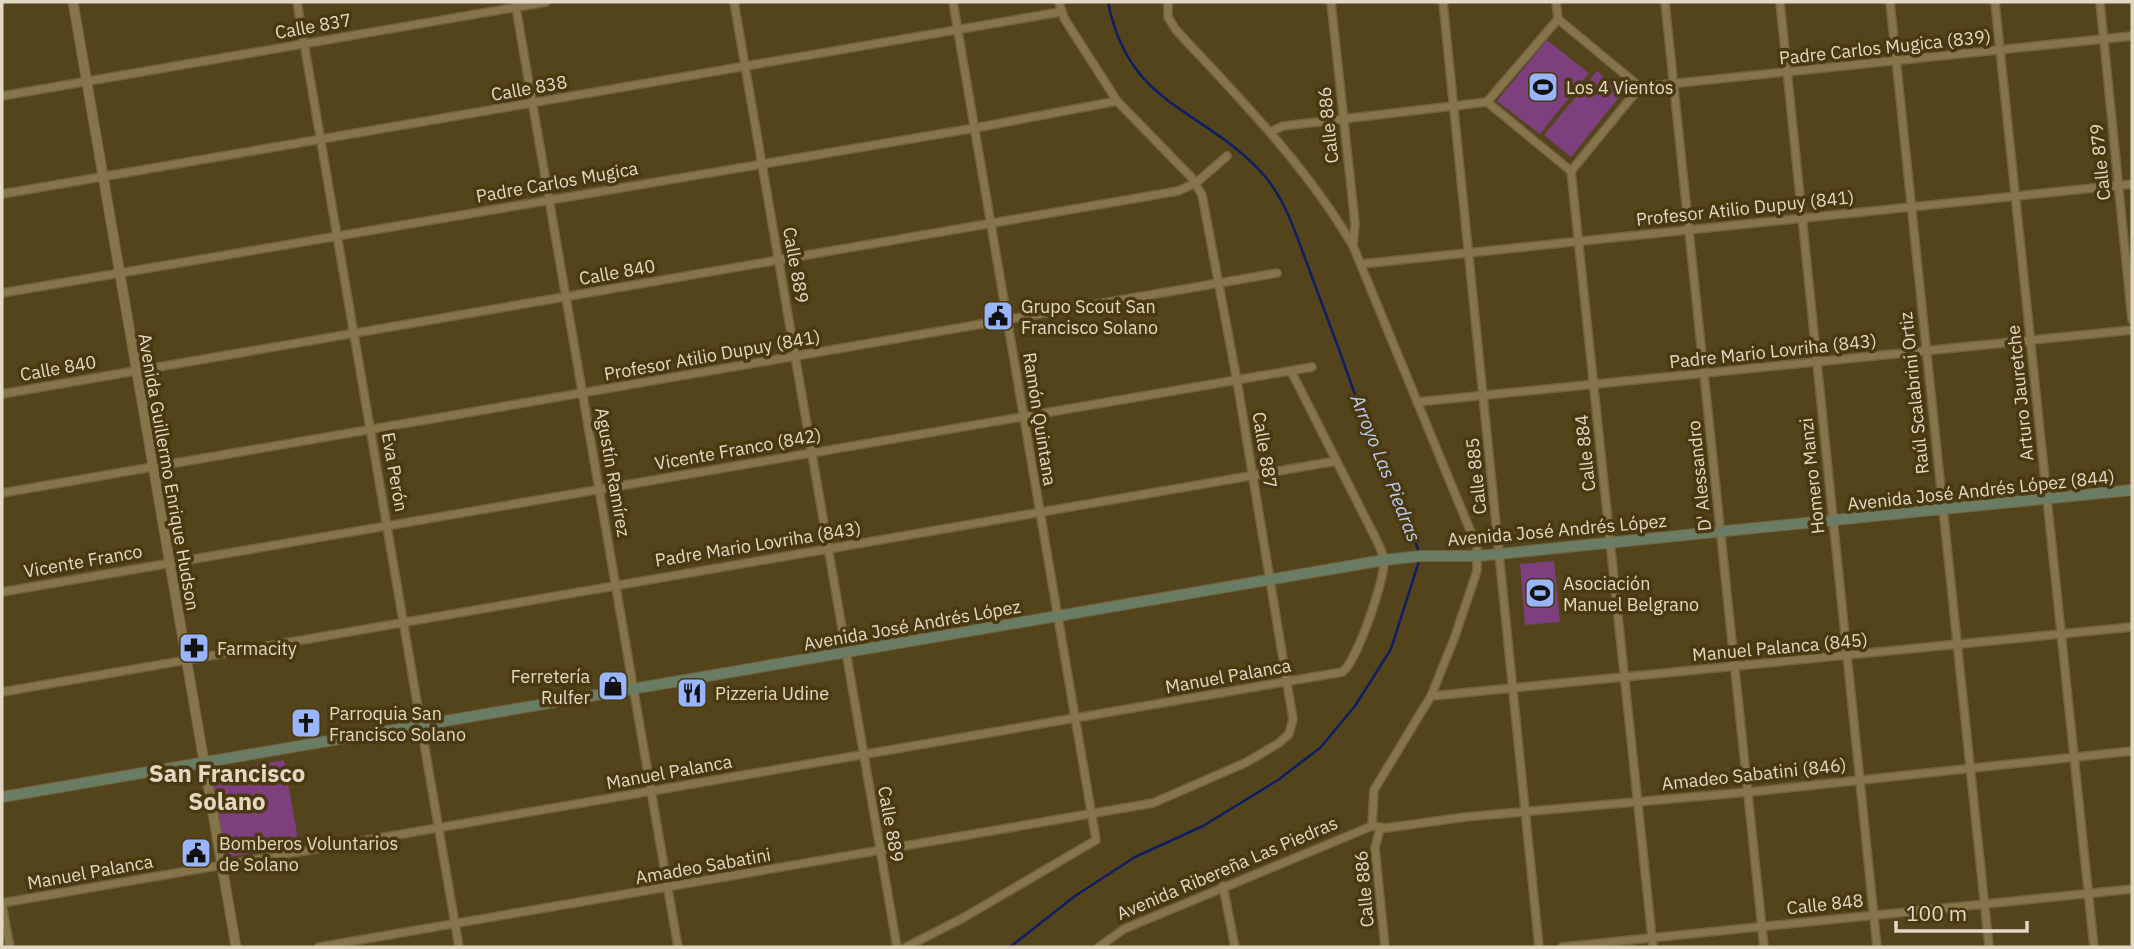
<svg xmlns="http://www.w3.org/2000/svg" width="2134" height="949" font-family="'IBM Plex Sans',sans-serif">
  <rect width="100%" height="100%" fill="#54441c"/>
  <!-- green -->
  <g fill="#7d3f7d">
    <path d="M1547,40L1589,73L1540,134L1497,101Z"/>
    <path d="M1597,71L1623,92L1571,157L1544,135Z"/>
    <path d="M1554,561L1560,622L1525,625L1520,564Z"/>
    <path d="M284,760L299,845L225,858L209,774Z"/>
  </g>
  <g fill="none" stroke-linecap="round" stroke-linejoin="round">
    <!-- stream -->
    <g stroke="#0d1e64" stroke-width="2.5">
      <path d="M1108,2C1129,108 1201,106 1263,174C1286,200 1297,237 1309,269C1330,324 1350,379 1369,434C1384,474 1405,512 1419,552"/>
      <path d="M1010,947L1075,896L1135,857L1203,826L1278,780L1320,748L1355,706L1391,649L1420,558"/>
    </g>
    <!-- minor casing -->
    <g stroke="#70623e" stroke-width="10">
      <g id="minor">
        <path d="M297,2L459,947"/>
        <path d="M515,2L678,947"/>
        <path d="M734,2L897,947"/>
        <path d="M1168,2V17L1176,30C1239,98 1306,165 1353,246L1477,547V571L1454,639L1431,696L1374,790L1372,826"/>
        <path d="M1331,2L1355,223L1353,245"/>
        <path d="M1443,2L1539,947"/>
        <path d="M1556,2L1558,19L1487,102L1571,171"/>
        <path d="M1665,2L1764,947"/>
        <path d="M1780,2L1877,947"/>
        <path d="M1890,2L1989,947"/>
        <path d="M1995,2L2094,947"/>
        <path d="M2100,2L2132,320"/>
        <path d="M1558,19L1640,87L1571,171L1653,947"/>
        <path d="M1640,87L2132,36"/>
        <path d="M2,96L546,2"/>
        <path d="M1270,132L1283,126L1487,102"/>
        <path d="M2,194L1060,12"/>
        <path d="M1361,264L2132,184"/>
        <path d="M2,293L975,128L1117,101"/>
        <path d="M2,394L1178,191L1196,183L1227,156"/>
        <path d="M1417,402L2132,330"/>
        <path d="M2,493L1277,273"/>
        <path d="M2,592L1312,367"/>
        <path d="M2,692L1336,461"/>
        <path d="M1431,696L2132,627"/>
        <path d="M1380,828L1375,848L1385,947"/>
        <path d="M1223,886L1235,947"/>
        <path d="M2,903L1342,672C1357,662 1385,579 1384,561C1383,552 1378,543 1374,535L1291,371"/>
        <path d="M2,905L10,947"/>
        <path d="M319,947L1153,803L1245,763L1279,743L1289,734L1293,719L1237,381L1202,195L1192,178L1117,101L1064,18L1059,2"/>
        <path d="M906,947L963,918L1096,840L953,2"/>
        <path d="M1099,947L1124,929L1372,826L1386,828L1465,817L1749,792L2132,751"/>
        <path d="M1562,947L2132,889"/>
      </g>
    </g>
    <!-- tertiary casing -->
    <g stroke="#70623e" stroke-width="11">
      <path id="tertiary" d="M73,2L236,947"/>
    </g>
    <!-- secondary casing -->
    <g stroke="#70623e" stroke-width="12">
      <path id="secondary" d="M2,797L1384,560L1421,556H1478L2132,490"/>
    </g>
    <!-- minor -->
    <use href="#minor" stroke="#86744b" stroke-width="7"/>
    <!-- tertiary -->
    <use href="#tertiary" stroke="#86744b" stroke-width="9"/>
    <!-- secondary -->
    <use href="#secondary" stroke="#6a7c63" stroke-width="10"/>
  </g>
  <!-- icons -->
  <defs>
    <g id="stadium-square" transform="scale(1.575)"><rect x="-9" y="-9" width="18" height="18" rx="4" fill="#98b5fd" stroke="#4a3910"/><path d="M0-5a6.5 5 0 1 0 0 10a6.5 5 0 1 0 0-10ZM-3.5-1.8h7v3.6h-7Z" fill="#111"/></g>
    <g id="civic-square" transform="scale(1.575)"><rect x="-9" y="-9" width="18" height="18" rx="4" fill="#98b5fd" stroke="#4a3910"/><path d="M-.6-6.5H3V-4.5H.6V-3L4-1V1h2V6H-6V1h2V-1L-.6-3ZM-1.2 2.5V6h2.4V2.5Z" fill="#111"/></g>
    <g id="pharmacy-square" transform="scale(1.575)"><rect x="-9" y="-9" width="18" height="18" rx="4" fill="#98b5fd" stroke="#4a3910"/><path d="M-2-6h4v4h4v4h-4v4h-4v-4h-4v-4h4Z" fill="#111"/></g>
    <g id="shop-square" transform="scale(1.575)"><rect x="-9" y="-9" width="18" height="18" rx="4" fill="#98b5fd" stroke="#4a3910"/><path d="M-5-2.5h2.3a2.7 3.5 0 0 1 5.4 0H5L5.5 6h-11ZM-1.5-2.5h3a1.5 2.3 0 0 0-3 0Z" fill="#111"/></g>
    <g id="restaurant-square" transform="scale(1.575)"><rect x="-9" y="-9" width="18" height="18" rx="4" fill="#98b5fd" stroke="#4a3910"/><path d="M-5-6h1v4h1v-4h1v4h1v-4h1v5L-1.5 .5V6h-2V.5L-5-1ZM5-6V6H3V1.5H1.5Q1.5-4 5-6Z" fill="#111"/></g>
    <g id="church-square" transform="scale(1.575)"><rect x="-9" y="-9" width="18" height="18" rx="4" fill="#98b5fd" stroke="#4a3910"/><path d="M-1.2-6h2.4v3.5h3.3v2.4h-3.3V6h-2.4V-.1h-3.3v-2.4h3.3Z" fill="#111"/></g>
  </defs>
  <g fill-rule="evenodd">
    <use href="#stadium-square" x="1543" y="87"/>
    <use href="#civic-square" x="998" y="316"/>
    <use href="#stadium-square" x="1540" y="593"/>
    <use href="#pharmacy-square" x="194" y="648"/>
    <use href="#shop-square" x="613" y="686"/>
    <use href="#restaurant-square" x="692" y="693"/>
    <use href="#church-square" x="306" y="723"/>
    <use href="#civic-square" x="196" y="853"/>
  </g>
  <g text-anchor="middle" dominant-baseline="central" stroke-width="7" stroke-linejoin="round" paint-order="stroke">
    <!-- street labels -->
    <g font-size="18" fill="#e2d8c3" stroke="#4a3910">
      <text transform="translate(313 26) rotate(-10)">Calle 837</text>
      <text transform="translate(1885 47) rotate(-6)">Padre Carlos Mugica (839)</text>
      <text transform="translate(529 88) rotate(-10)">Calle 838</text>
      <text transform="translate(1328 125) rotate(-96)">Calle 886</text>
      <text transform="translate(2100 162) rotate(-96)">Calle 879</text>
      <text transform="translate(557 182) rotate(-10)">Padre Carlos Mugica</text>
      <text transform="translate(1745 208) rotate(-6)">Profesor Atilio Dupuy (841)</text>
      <text transform="translate(796 265) rotate(80)">Calle 889</text>
      <text transform="translate(617 272) rotate(-10)">Calle 840</text>
      <text transform="translate(1773 351) rotate(-6)">Padre Mario Lovriha (843)</text>
      <text transform="translate(712 355) rotate(-10)">Profesor Atilio Dupuy (841)</text>
      <text transform="translate(58 368) rotate(-10)">Calle 840</text>
      <text transform="translate(1914 393) rotate(-96)">Raúl Scalabrini Ortiz</text>
      <text transform="translate(2020 393) rotate(-96)">Arturo Jauretche</text>
      <text transform="translate(1040 419) rotate(81)">Ramón Quintana</text>
      <text transform="translate(738 449) rotate(-10)">Vicente Franco (842)</text>
      <text transform="translate(1265 450) rotate(81)">Calle 887</text>
      <text transform="translate(1585 453) rotate(-96)">Calle 884</text>
      <text transform="translate(169 472) rotate(80)">Avenida Guillermo Enrique Hudson</text>
      <text transform="translate(395 472) rotate(80)">Eva Perón</text>
      <text transform="translate(613 472) rotate(80)">Agustín Ramírez</text>
      <text transform="translate(1476 476) rotate(-96)">Calle 885</text>
      <text transform="translate(1699 476) rotate(-96)">D' Alessandro</text>
      <text transform="translate(1812 476) rotate(-96)">Homero Manzi</text>
      <text transform="translate(1981 490) rotate(-6)">Avenida José Andrés López (844)</text>
      <text transform="translate(1557 530) rotate(-5)">Avenida José Andrés López</text>
      <text transform="translate(758 544) rotate(-9)">Padre Mario Lovriha (843)</text>
      <text transform="translate(83 561) rotate(-10)">Vicente Franco</text>
      <text transform="translate(912 625) rotate(-10)">Avenida José Andrés López</text>
      <text transform="translate(1780 647) rotate(-5)">Manuel Palanca (845)</text>
      <text transform="translate(1228 676) rotate(-10)">Manuel Palanca</text>
      <text transform="translate(669 772) rotate(-10)">Manuel Palanca</text>
      <text transform="translate(1754 774) rotate(-6)">Amadeo Sabatini (846)</text>
      <text transform="translate(891 824) rotate(80)">Calle 889</text>
      <text transform="translate(703 866) rotate(-10)">Amadeo Sabatini</text>
      <text transform="translate(1227 868) rotate(-23)">Avenida Ribereña Las Piedras</text>
      <text transform="translate(90 872) rotate(-10)">Manuel Palanca</text>
      <text transform="translate(1364 889) rotate(-95)">Calle 886</text>
      <text transform="translate(1825 904) rotate(-6)">Calle 848</text>
    </g>
    <!-- poi labels -->
    <g font-size="18" fill="#e2d8c3" stroke="#4a3910" text-anchor="start">
      <text x="1566" y="87">Los 4 Vientos</text>
      <text x="1021" y="306">Grupo Scout San<tspan x="1021" dy="21">Francisco Solano</tspan></text>
      <text x="1563" y="583">Asociación<tspan x="1563" dy="21">Manuel Belgrano</tspan></text>
      <text x="217" y="648">Farmacity</text>
      <text x="590" y="676" text-anchor="end">Ferretería<tspan x="590" dy="21">Rulfer</tspan></text>
      <text x="715" y="693">Pizzeria Udine</text>
      <text x="329" y="713">Parroquia San<tspan x="329" dy="21">Francisco Solano</tspan></text>
      <text x="219" y="843">Bomberos Voluntarios<tspan x="219" dy="21">de Solano</tspan></text>
    </g>
    <!-- water labels -->
    <g font-size="19" font-style="italic" fill="#bbcdf7" stroke="#4a3910">
      <text transform="translate(1386 468) rotate(68)">Arroyo Las Piedras</text>
    </g>
    <!-- district labels -->
    <g font-size="24" font-weight="bold" fill="#e2d8c3" stroke="#4a3910">
      <text x="227" y="773">San Francisco<tspan x="227" dy="28">Solano</tspan></text>
    </g>
  </g>
  <!-- border -->
  <rect width="2134" height="949" fill="none" stroke="#e2d8c3" stroke-width="7"/>
  <!-- scale -->
  <path d="M1896 921v10h131v-10" fill="none" stroke="#e2d8c3" stroke-width="3.5"/>
  <text x="1906" y="921" font-size="21" fill="#e2d8c3" stroke="#4a3910" stroke-width="5" paint-order="stroke">100 m</text>
</svg>
